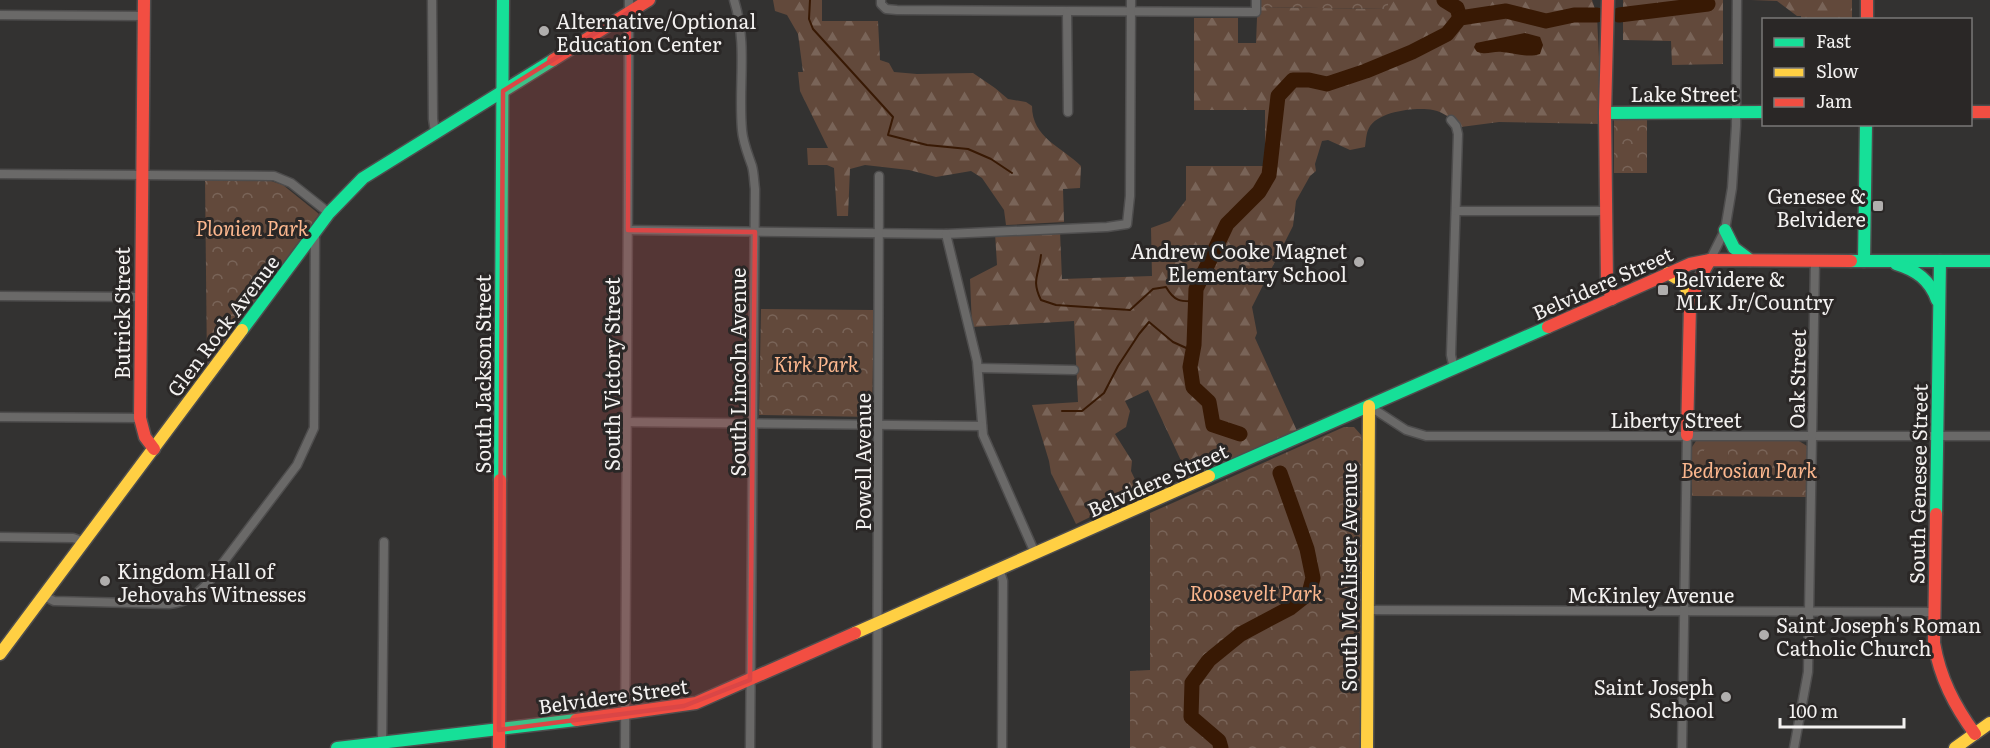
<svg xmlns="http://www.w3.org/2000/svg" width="1990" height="748" font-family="Literata,serif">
  <defs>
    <pattern id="forest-firs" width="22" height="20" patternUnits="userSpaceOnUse" patternTransform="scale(1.5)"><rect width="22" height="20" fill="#62493b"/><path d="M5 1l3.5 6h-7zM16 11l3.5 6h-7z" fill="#796458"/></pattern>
    <pattern id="park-crowns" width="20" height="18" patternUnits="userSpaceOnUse" patternTransform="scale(1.5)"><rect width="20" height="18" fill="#62493b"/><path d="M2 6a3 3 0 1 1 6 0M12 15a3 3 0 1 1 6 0" fill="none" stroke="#796458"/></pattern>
  </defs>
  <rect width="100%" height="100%" fill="#333231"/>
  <!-- forest -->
  <g fill="url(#forest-firs)">
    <path d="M773,0H822V21H878L880,60L889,63L894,72L917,74L973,73L995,88L1008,99L1026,102L1032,106C1032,138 1062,147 1081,166L1080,188L1063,189L1064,222L1006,225L1004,210L982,178L971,171L936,177L909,170L865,165L850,169L848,216H837L834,168L827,165H808L807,148H828L800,91L798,72H803L798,34L787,15L775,11Z"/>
    <path d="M1388,0H1592L1597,15L1602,124L1499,122L1461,127C1453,120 1444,112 1433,110C1416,107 1378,111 1369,128C1366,133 1366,141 1365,147L1350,150L1328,140L1322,141L1315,164L1316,171L1310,176L1296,201L1293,226L1252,307L1257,333L1255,338L1298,433L1191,482L1148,390L1125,401L1130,411L1126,427L1115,434L1132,461L1131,471L1141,492L1076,524L1051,473L1049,461L1032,405L1078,402L1074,321L972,327L970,279L997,265L995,233L1060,231L1062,279L1152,276L1151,228L1170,221L1186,200V166H1265V110H1194V18H1238V43H1256L1257,18L1260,7L1388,9Z"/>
    <path d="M1623,0H1723V64L1672,65L1671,41L1623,40Z"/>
    <path d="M1751,0H1852V19H1801V16H1797L1777,1Z"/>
  </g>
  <!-- park -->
  <g fill="url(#park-crowns)">
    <path d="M1260,0H1388V9L1260,7Z"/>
    <path d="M1647,119V173H1614V120Z"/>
    <path d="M205,179L271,181L283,185L319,214L207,366Z"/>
    <path d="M761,309L874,310L872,417L759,415Z"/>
    <path d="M1344,427H1354L1362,436L1361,748H1130V671L1150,670V513Z"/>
    <path d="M1696,441H1799L1807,446L1806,497L1692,496V447Z"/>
  </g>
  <!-- pitch -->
  <path fill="#62493b" d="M1704,450H1728L1727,480H1704Z"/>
  <!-- water -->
  <path fill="#381904" d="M1525,33L1540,37L1543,45L1540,54C1527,58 1515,53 1502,52C1495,51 1488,54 1482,53C1476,52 1477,52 1474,47L1476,43Z"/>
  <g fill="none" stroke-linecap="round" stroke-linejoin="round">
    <!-- stream -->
    <g stroke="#381904" stroke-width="2">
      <path d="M810,0L809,19L813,29L893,117L888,135L927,145L968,149L991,159L1012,173"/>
      <path d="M1041,255C1039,275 1031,280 1041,300L1056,305L1130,310L1153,289L1166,287C1174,301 1180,302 1196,301"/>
      <path d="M1062,411H1082L1104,393L1118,366L1139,334L1149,322L1173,342L1193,351"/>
    </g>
    <!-- river -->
    <g stroke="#381904" stroke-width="15">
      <path d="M1444,0L1457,8L1460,18"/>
      <path d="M1619,15L1708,4"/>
      <path d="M1240,434L1213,425L1209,402L1193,387L1190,367L1194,345L1196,289L1227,224L1259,192L1269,175L1278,96L1293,80H1309L1327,84L1366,71L1412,52L1447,34L1460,18L1506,11L1546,21L1574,15H1597"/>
      <path d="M1221,748L1219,741L1191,717L1192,683L1209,660L1241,634L1290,608L1309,593L1313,578L1307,549L1280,473"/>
    </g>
    <!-- street casing -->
    <g stroke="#4e4d4d" stroke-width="11">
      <g id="street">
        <path d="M432,0L433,119L435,132"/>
        <path d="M734,0C748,45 738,85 742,130C743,143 748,154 752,166C754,173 754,182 755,189L750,748"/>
        <path d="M881,0V4L886,9L897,10L1249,12H1256V0"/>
        <path d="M1067,12L1068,112"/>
        <path d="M0,15L143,16"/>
        <path d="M1451,120L1456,126L1458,134L1451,355L1454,369"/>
        <path d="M0,174L274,176L291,183L329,213"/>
        <path d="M1456,211H1607"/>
        <path d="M628,230L946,234L1107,227L1127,224L1130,196L1131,0"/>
        <path d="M946,234L977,361L983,435L1035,553"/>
        <path d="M1710,260L1725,230L1732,188L1736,126L1737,0"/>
        <path d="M0,296L141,297"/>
        <path d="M978,368L1074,370"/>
        <path d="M1369,406L1406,430L1426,436H1990"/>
        <path d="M0,417L140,418"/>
        <path d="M627,422L982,426"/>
        <path d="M0,537L73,538L85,542"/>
        <path d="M999,569L1003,581L1002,748"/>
        <path d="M44,596L54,601L169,604C187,602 195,596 207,584L297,465L314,428L315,234"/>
        <path d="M1367,610L1935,612"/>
        <path d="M382,743L384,542"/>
        <path d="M625,748L629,0"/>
        <path d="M877,748L879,176"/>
        <path d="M1682,748L1687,435"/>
        <path d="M1794,748L1808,672L1815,261"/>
      </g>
    </g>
    <!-- fast casing -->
    <g stroke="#4e4d4d" stroke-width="15">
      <g id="fast">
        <path d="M1605,113L1764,112"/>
        <path d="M1725,230L1734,248L1750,260"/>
        <path d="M1851,261H1990"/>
        <path d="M1864,261L1866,124"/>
        <path d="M1896,264C1916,270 1930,280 1937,300"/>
        <path d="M242,330L329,213L363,178L553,60"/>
        <path d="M1209,476L1548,327"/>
        <path d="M500,480L503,0"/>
        <path d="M1936,514L1940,261"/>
        <path d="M337,748L576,720"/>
      </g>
    </g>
    <!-- slow casing -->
    <g stroke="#4e4d4d" stroke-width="15">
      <g id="slow">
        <path d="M1668,273L1684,283L1691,302"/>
        <path d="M855,633L1209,476"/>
        <path d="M0,654L242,330"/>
        <path d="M1367,748L1369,406"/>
        <path d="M1955,748L1990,723"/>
      </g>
    </g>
    <!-- jam casing -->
    <g stroke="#4e4d4d" stroke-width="15">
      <g id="jam">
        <path d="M144,0L140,418L145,437L154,449"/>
        <path d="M1608,0L1605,113L1607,283L1612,299"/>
        <path d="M1867,0V20"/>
        <path d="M553,60L649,0"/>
        <path d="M1970,112H1990"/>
        <path d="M1548,327L1690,264L1710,260L1851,261"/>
        <path d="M1687,435L1690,306L1697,283L1710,260"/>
        <path d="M1936,514L1934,643C1940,678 1954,705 1975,734"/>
        <path d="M576,720L696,703L855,633"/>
        <path d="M499,748L500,480"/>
      </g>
    </g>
    <!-- street -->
    <use href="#street" stroke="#6a6968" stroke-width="8"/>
    <!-- fast -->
    <use href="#fast" stroke="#16e098" stroke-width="12"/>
    <!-- slow -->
    <use href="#slow" stroke="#ffcf43" stroke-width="12"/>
    <!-- jam -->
    <use href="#jam" stroke="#f24e42" stroke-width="12"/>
  </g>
  <!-- marked area -->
  <path fill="#da4646" fill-opacity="0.2" stroke="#da4646" stroke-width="4.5" stroke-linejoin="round" d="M629,12L628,230L755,232L750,680L684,706L499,730L503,91Z"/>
  <!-- markers -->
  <g fill="#b0aead" stroke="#2a2726" stroke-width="2">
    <circle cx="544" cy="31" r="6"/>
    <rect x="1872" y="200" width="12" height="12" rx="3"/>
    <circle cx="1359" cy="262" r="6"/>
    <rect x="1657" y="284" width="12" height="12" rx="3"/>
    <circle cx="105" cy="581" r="6"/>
    <circle cx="1764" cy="635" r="6"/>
    <circle cx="1726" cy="697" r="6"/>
  </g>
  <g text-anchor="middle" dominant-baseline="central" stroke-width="6" stroke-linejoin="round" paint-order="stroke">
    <!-- poi labels -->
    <g font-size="20" fill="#f3f1f0" stroke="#2a2726" text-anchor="start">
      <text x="556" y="20">Alternative/Optional<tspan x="556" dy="23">Education Center</tspan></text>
      <text x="1866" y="195" text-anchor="end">Genesee &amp;<tspan x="1866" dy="23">Belvidere</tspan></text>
      <text x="1347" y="250" text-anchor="end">Andrew Cooke Magnet<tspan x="1347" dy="23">Elementary School</tspan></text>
      <text x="1675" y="278">Belvidere &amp;<tspan x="1675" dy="23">MLK Jr/Country</tspan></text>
      <text x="117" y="570">Kingdom Hall of<tspan x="117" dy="23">Jehovahs Witnesses</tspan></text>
      <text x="1776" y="624">Saint Joseph's Roman<tspan x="1776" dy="23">Catholic Church</tspan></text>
      <text x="1714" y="686" text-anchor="end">Saint Joseph<tspan x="1714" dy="23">School</tspan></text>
    </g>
    <!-- street labels -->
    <g font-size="20" fill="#f3f1f0" stroke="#2a2726">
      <text x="1684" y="93">Lake Street</text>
      <text transform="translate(1602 282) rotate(-24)">Belvidere Street</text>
      <text transform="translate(121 313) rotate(-90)">Butrick Street</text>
      <text transform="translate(222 325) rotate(-53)">Glen Rock Avenue</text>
      <text transform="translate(737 372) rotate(-90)">South Lincoln Avenue</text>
      <text transform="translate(482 374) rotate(-90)">South Jackson Street</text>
      <text transform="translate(611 374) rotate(-90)">South Victory Street</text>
      <text transform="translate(1796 379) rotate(-89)">Oak Street</text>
      <text x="1676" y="419">Liberty Street</text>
      <text transform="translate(862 462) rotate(-90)">Powell Avenue</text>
      <text transform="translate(1157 479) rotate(-24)">Belvidere Street</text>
      <text transform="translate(1917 484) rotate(-89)">South Genesee Street</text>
      <text transform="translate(1348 577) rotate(-90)">South McAlister Avenue</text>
      <text x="1651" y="594">McKinley Avenue</text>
      <text transform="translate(613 695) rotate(-8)">Belvidere Street</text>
    </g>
    <!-- park labels -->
    <g font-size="20" font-style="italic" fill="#fcb78e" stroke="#2a2726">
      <text x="252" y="227">Plonien Park</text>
      <text x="816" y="363">Kirk Park</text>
      <text x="1749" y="469">Bedrosian Park</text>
      <text x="1256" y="592">Roosevelt Park</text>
    </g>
  </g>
  <!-- legend -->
  <rect x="1762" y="18" width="210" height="108" fill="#2a2726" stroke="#7a7877" stroke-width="1.5"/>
  <rect x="1774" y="38" width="30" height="9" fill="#16e098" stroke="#7a7877" stroke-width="1.5"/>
  <text x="1816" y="48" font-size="18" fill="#f3f1f0">Fast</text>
  <rect x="1774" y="68" width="30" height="9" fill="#ffcf43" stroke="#7a7877" stroke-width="1.5"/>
  <text x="1816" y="78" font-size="18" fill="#f3f1f0">Slow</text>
  <rect x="1774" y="98" width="30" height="9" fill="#f24e42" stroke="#7a7877" stroke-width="1.5"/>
  <text x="1816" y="108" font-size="18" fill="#f3f1f0">Jam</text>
  <!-- scale -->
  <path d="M1780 718v9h124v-9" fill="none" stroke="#f3f1f0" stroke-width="3"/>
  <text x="1789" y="718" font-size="18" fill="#f3f1f0" stroke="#2a2726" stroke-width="4.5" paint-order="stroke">100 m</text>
</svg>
